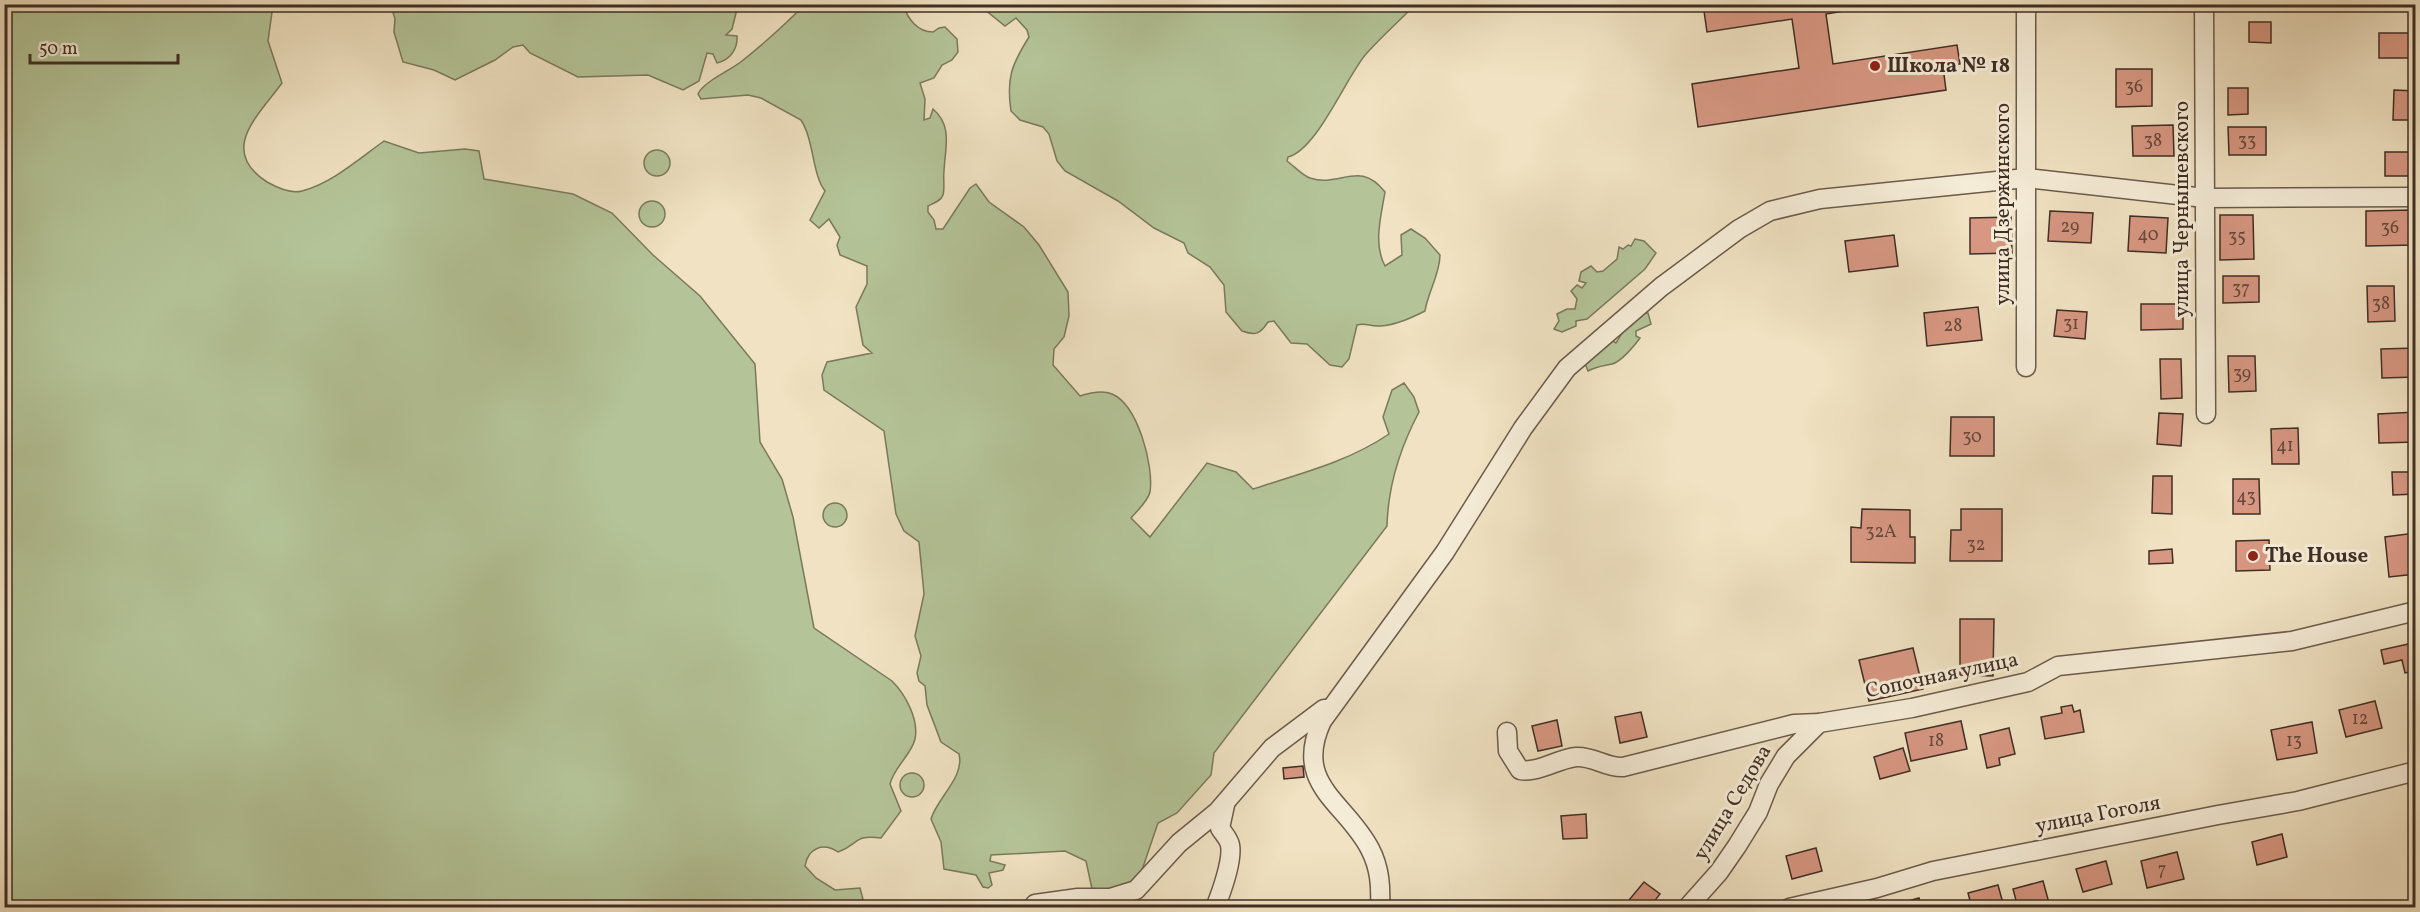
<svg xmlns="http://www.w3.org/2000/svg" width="2420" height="912" font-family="Vollkorn,serif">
  <rect width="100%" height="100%" fill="#f0e2c2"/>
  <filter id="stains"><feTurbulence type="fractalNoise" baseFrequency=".00333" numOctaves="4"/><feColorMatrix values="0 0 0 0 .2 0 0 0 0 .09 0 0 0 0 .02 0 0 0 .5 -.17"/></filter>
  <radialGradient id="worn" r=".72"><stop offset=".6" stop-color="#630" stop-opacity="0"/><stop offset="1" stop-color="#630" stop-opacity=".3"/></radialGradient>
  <!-- green -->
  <g fill="#b4c498" stroke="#7a795e" stroke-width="1.5">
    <path d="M5,4L273,5L268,41L282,83C258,116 218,150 267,182C276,187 292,194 302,191C332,183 359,159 384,141L419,153L465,149L479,151L484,179L573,194L612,213L653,255L700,296L755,364L760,442L782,479L793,517L814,628L892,681C906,695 919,720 915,739C912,754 894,767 890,784L901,811L881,838C853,834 859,845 838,852C823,842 808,848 805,866L816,878L835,890L860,888L865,907H5Z"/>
    <path d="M376,5H738L732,29L726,35L737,36C738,49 730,60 717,63L713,54L707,53L699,81L683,90L648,75L578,77L530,53L523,45L513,47L495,60L455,80L434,70L403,62L394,32L395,19L392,9Z"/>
    <path d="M804,5H904C907,19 918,32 933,32L939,28L945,27L957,39L958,52L952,60L942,65L934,78L920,83L925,99L924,120L930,118L933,109C953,126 945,148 944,171C943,178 945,188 943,195C941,201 934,203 928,206V212L934,220L936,229H943L970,188L976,184L989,202L1024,227L1039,245L1068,292L1069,316L1064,337L1054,349L1053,365L1080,396C1089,393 1103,390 1112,394C1138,405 1154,466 1150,492C1148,501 1137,511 1131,518L1150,537L1207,463L1236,472L1253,489C1299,474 1348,462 1389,434L1383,417L1392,390L1404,383L1414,397L1419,412C1400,448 1388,486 1387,526L1214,753L1211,775L1177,813L1158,823L1142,870L1125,893L1092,889L1086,861L1065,851L991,855L990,861L1005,865L1003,870L989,873L992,885L988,888L983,887L976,875L944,869L941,842L931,819C937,798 965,777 959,754L941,742L927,705L925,686L919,681L917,673L921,656L915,636L924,594L919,542L904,531L896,514L884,431L824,390L822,375L827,362L872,353L863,345L856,307L867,284V266L840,255L837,245L840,237L829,219L819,228L810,220L825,191C812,174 814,140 801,120L761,98L748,95L701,99L698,94C703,82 731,70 742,61C763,44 785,25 804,5Z"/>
    <path d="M979,5H1415C1399,21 1381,37 1366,54C1346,77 1317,150 1288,157L1287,161C1294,166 1303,176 1310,178C1341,188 1359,159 1385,192C1381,216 1373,244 1385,266L1402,255L1401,235L1411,229L1425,238L1440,255C1440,274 1428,292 1425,311C1411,318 1396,325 1380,326C1370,327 1366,322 1357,325L1349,359L1342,367L1330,365L1307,344L1291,343L1274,321L1268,322C1260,334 1256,336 1242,331L1226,312L1224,285L1210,267L1188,253L1184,243L1154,228L1118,201L1065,171L1057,161L1049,134L1043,127L1020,120L1011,111C1006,78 1012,64 1029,37L1027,30L1016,18L1005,26Z"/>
    <circle cx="657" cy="163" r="13"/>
    <circle cx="652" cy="214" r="13"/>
    <path d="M1635,239L1644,241L1656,253L1645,269L1587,319L1576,321V326L1562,332L1554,329L1559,321L1557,314L1567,309H1575L1577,299L1571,291L1577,285L1582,288L1586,283L1579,281L1581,272L1591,266L1597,272L1603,271L1617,259L1619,247L1623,249L1628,245L1631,246Z"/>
    <path d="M1645,313H1648L1651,324L1636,331V336L1640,338C1635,345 1621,362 1612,364C1603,366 1597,366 1588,371L1584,361L1611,340L1616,343L1625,328Z"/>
    <circle cx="835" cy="515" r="12"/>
    <circle cx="912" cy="785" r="12"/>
  </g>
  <!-- building -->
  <g fill="#d79782" stroke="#402e25" stroke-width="1.5">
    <path d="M1703,4H1887L1826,14L1833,64L1957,45L1960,64L1943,67L1946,90L1698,127L1692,84L1799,68L1792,19L1707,32Z"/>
    <rect x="2388" y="4" width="28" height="4"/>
    <path d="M2249,22H2271V43L2249,42Z"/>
    <rect x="2379" y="33" width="37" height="25"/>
    <path d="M2410,66H2416V82L2411,83Z"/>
    <path d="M2116,69H2152V106L2116,107Z"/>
    <path d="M2228,88H2248V114L2228,115Z"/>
    <path d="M2394,90L2416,91V120H2393Z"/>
    <path d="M2173,125L2174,156H2133L2132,126Z"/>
    <path d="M2228,127H2266V155H2229Z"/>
    <rect x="2385" y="152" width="31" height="24"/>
    <path d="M2413,210L2414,245L2366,246V211Z"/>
    <path d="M2050,211L2093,213L2091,243L2048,241Z"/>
    <path d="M2220,215H2253L2254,259L2220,260Z"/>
    <path d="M2130,216L2168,218L2166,253L2128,251Z"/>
    <path d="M2011,217L2012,253L1970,254V218Z"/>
    <path d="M1894,235L1898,266L1849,272L1845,241Z"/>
    <path d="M2223,276H2259V302L2223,303Z"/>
    <path d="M2367,286H2394L2395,321L2368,322Z"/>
    <path d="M2141,304H2183V329L2141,330Z"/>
    <path d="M1978,307L1982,340L1927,346L1924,313Z"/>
    <path d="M2057,310L2087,312L2085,339L2054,336Z"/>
    <path d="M2416,348V377L2382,378L2381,349Z"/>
    <path d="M2228,356H2255L2256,391L2229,392Z"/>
    <path d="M2160,359H2181L2182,398L2161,399Z"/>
    <path d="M2416,412V442L2379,443L2378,414Z"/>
    <path d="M2159,413L2183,414L2181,446L2157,444Z"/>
    <path d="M1951,417H1994V456H1950Z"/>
    <path d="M2298,428L2299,464H2272L2271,429Z"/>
    <path d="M2392,472H2416V494L2393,495Z"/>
    <path d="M2153,476H2172V514L2152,513Z"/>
    <path d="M2233,479H2259L2260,514H2233Z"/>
    <path d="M1862,509L1910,510V537H1915V563L1851,562V527L1861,528Z"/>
    <path d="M1961,509H2002V561H1950L1951,530H1961Z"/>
    <path d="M2415,533L2416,574L2389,577L2385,537Z"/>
    <path d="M2269,540L2270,570L2236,571V541Z"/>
    <path d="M2172,549L2173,563L2149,564V551Z"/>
    <path d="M1960,619H1994L1993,676L1960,675Z"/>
    <path d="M2413,643L2416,671L2405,673L2402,660L2384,664L2381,650Z"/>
    <path d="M1913,648L1923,689L1869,701L1859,660Z"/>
    <path d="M2375,701L2382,728L2346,737L2339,710Z"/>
    <path d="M2072,705L2074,712L2080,710L2084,732L2045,739L2041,717L2062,713L2061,707Z"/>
    <path d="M1641,712L1647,737L1620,743L1615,717Z"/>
    <path d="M1557,720L1562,746L1538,751L1532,726Z"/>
    <path d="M1961,721L1967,749L1911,761L1905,733Z"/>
    <path d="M2312,722L2317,753L2277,760L2271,730Z"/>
    <path d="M2009,728L2015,754L1999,758L2000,765L1987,768L1980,735Z"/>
    <path d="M1903,748L1910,771L1880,779L1874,757Z"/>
    <path d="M1303,766L1304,777L1284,779L1283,768Z"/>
    <path d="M1586,814L1587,838L1563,839L1561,816Z"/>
    <path d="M2282,834L2287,857L2257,865L2252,842Z"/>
    <path d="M1816,848L1822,871L1792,879L1786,856Z"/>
    <path d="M2177,852L2184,879L2147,888L2141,861Z"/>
    <path d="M2106,861L2112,884L2083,892L2076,869Z"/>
    <path d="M2043,881L2049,903L2018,908L2013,889Z"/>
    <path d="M1644,882L1660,894L1649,908H1628L1625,905Z"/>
    <path d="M1998,885L2004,907L1972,908L1968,893Z"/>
    <path d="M1919,898L1922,908H1890V906Z"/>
  </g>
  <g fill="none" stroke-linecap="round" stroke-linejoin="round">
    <!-- minor casing -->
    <g stroke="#6c5b4c" stroke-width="21">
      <g id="minor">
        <path d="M2204,4L2206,414"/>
        <path d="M2026,367V4"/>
        <path d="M1507,732L1508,751L1520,770C1539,773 1557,759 1576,757C1594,756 1606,768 1623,767L1794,724L1819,723L1912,708L2028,682L2058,666L2292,641L2416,611"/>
        <path d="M1035,904L1078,898H1110L1136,890L1179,843L1217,812L1272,748L1324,709"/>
        <path d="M1215,908C1221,893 1233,860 1230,845C1229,839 1223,833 1220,828L1225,805"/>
        <path d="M1380,908C1381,887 1380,868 1370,849C1346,802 1292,785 1322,721L1445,552L1523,428L1567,368L1661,287L1739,229L1770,211L1820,199L2026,178L2205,198L2416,197"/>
        <path d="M1687,908L1719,872L1737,846L1758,812L1769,784L1786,756L1819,723"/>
        <path d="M1789,908L1877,888L1933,871L2218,815L2298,801L2416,771"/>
      </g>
    </g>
    <!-- minor -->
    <use href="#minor" stroke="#f5ecd7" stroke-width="18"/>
  </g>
  <!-- markers -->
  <g fill="#8f2418" stroke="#f5ecd7" stroke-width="2">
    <circle cx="1875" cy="66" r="6"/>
    <circle cx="2253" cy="556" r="6"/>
  </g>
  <g text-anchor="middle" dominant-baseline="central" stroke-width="6" stroke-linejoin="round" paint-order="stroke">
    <!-- number labels -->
    <g font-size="18" fill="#66483c">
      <text x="2134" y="87">36</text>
      <text x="2153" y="141">38</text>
      <text x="2247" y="141">33</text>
      <text x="2070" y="227">29</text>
      <text x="2390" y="228">36</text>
      <text x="2148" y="235">40</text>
      <text x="2237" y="237">35</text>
      <text x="2241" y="289">37</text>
      <text x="2381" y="304">38</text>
      <text x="2071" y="324">31</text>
      <text x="1953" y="326">28</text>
      <text x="2242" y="374">39</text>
      <text x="1972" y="437">30</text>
      <text x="2285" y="446">41</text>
      <text x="2246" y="497">43</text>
      <text x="1881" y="532">32А</text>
      <text x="1976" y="545">32</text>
      <text x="2360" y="719">12</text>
      <text x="1936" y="741">18</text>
      <text x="2294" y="741">13</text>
      <text x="2162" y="870">7</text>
    </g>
    <!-- poi labels -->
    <g font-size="21" font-weight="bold" fill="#402e25" stroke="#f5ecd7" text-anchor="start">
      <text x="1887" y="66">Школа № 18</text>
      <text x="2265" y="556">The House</text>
    </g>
    <!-- street labels -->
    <g font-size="21" fill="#402e25" stroke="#f5ecd7">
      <text transform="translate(2003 204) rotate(-90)">улица Дзержинского</text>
      <text transform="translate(2182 209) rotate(-90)">улица Чернышевского</text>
      <text transform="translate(1942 676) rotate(-12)">Сопочная улица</text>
      <text transform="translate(1733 803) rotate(-59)">улица Седова</text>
      <text transform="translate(2098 815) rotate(-11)">улица Гоголя</text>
    </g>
  </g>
  <!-- margin -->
  <rect width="2420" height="912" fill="none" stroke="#f0e2c2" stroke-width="24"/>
  <rect x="6" y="6" width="2408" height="900" fill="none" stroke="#402e25" stroke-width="3"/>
  <rect x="12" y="12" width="2396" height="888" fill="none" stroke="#402e25" stroke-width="1.5"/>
  <!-- scale -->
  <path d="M30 54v9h148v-9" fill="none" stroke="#402e25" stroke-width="3"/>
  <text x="39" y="54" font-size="18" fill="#402e25" stroke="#f5ecd7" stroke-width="4.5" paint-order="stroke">50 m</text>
  <rect width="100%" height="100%" filter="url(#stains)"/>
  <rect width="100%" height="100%" fill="url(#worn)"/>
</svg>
